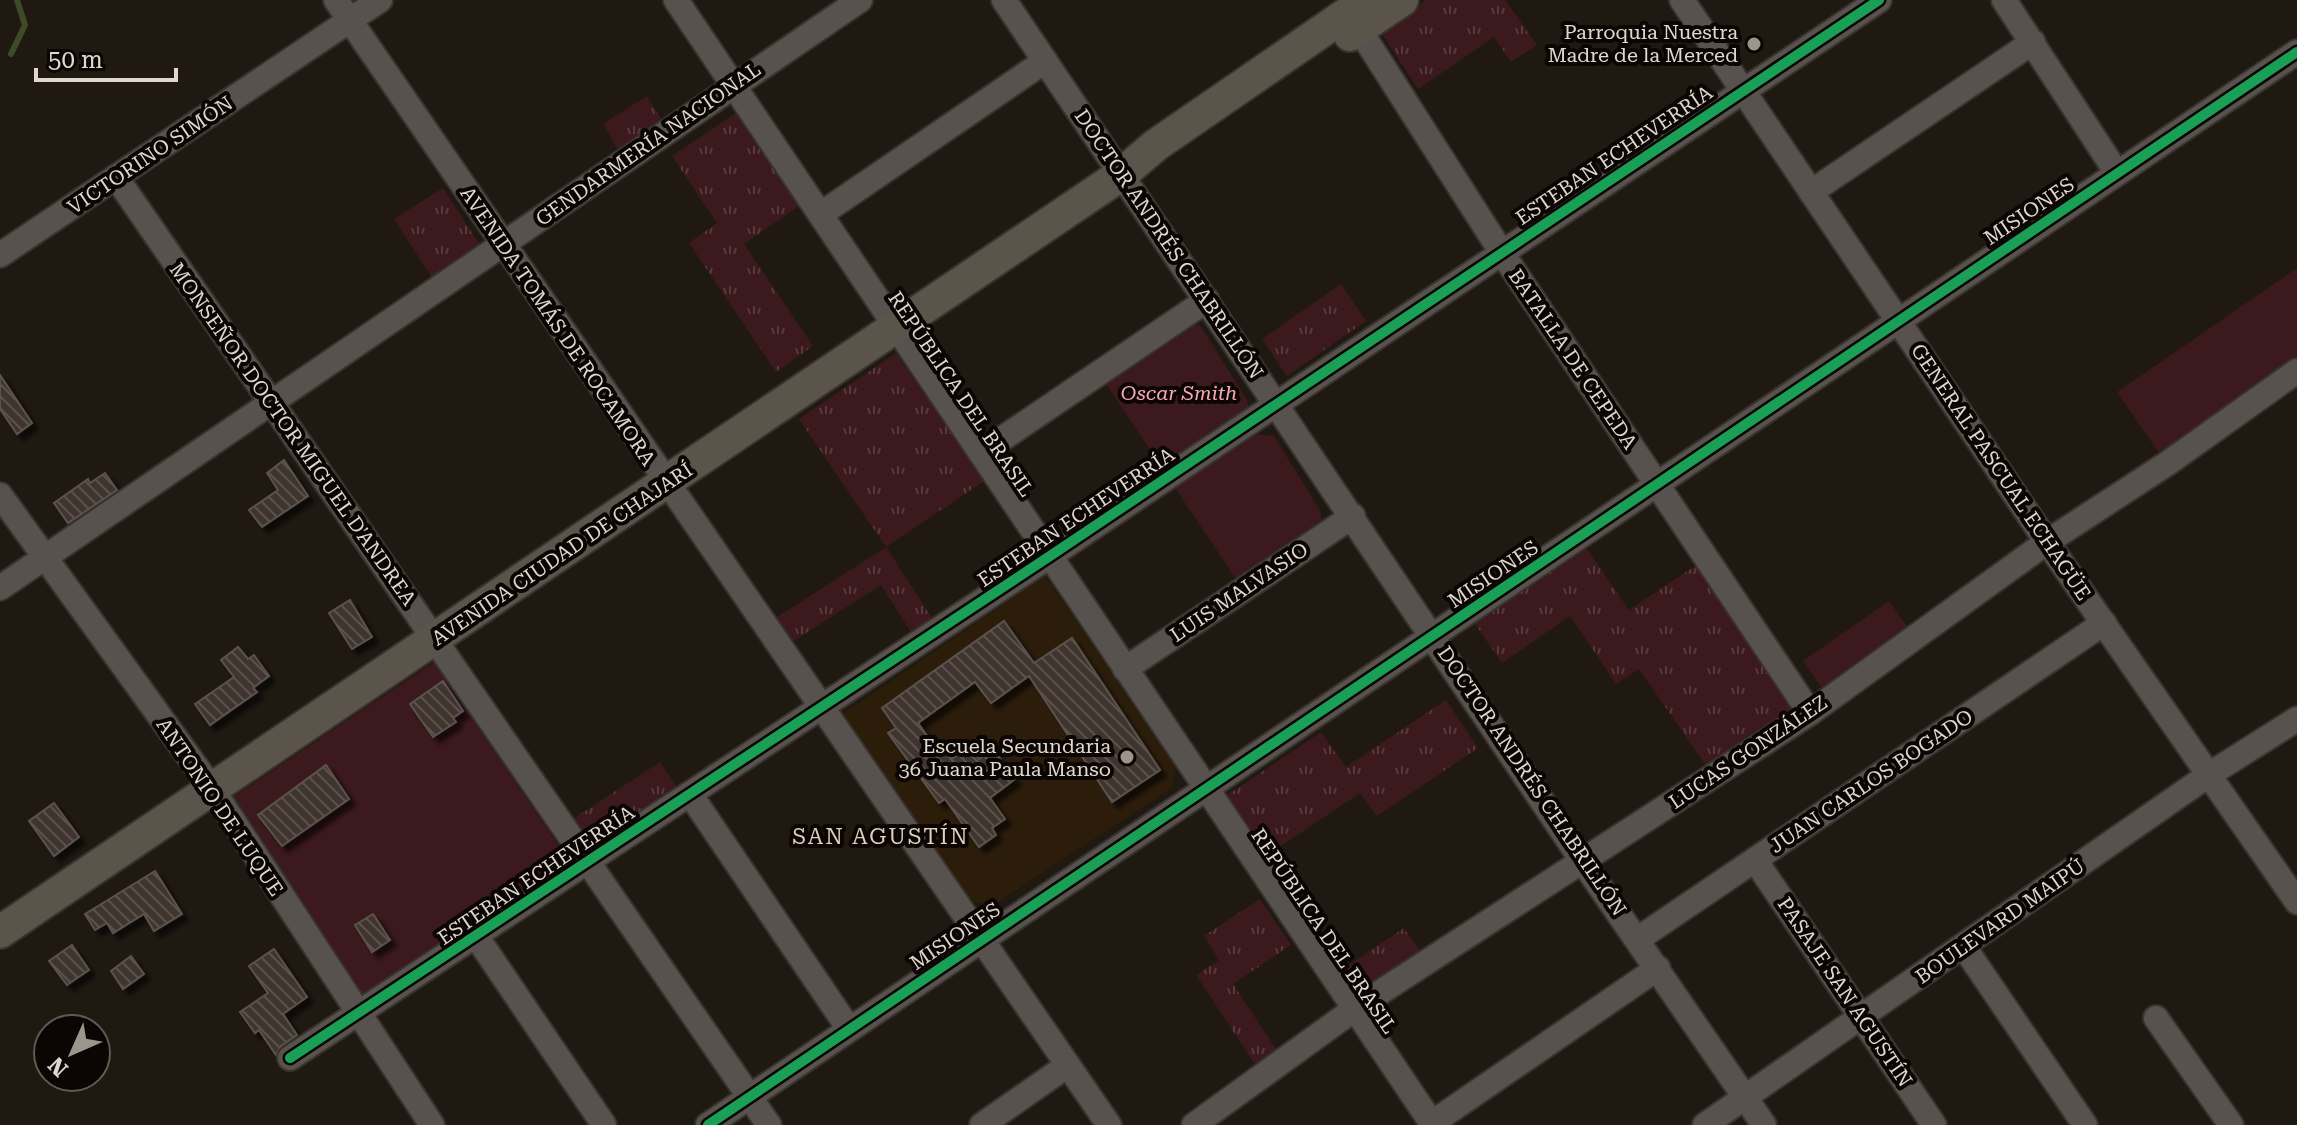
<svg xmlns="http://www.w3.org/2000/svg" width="2297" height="1125" font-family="'Roboto Serif',serif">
  <defs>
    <pattern id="grass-tufts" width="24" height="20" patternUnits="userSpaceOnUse" patternTransform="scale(2)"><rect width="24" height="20" fill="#3b191d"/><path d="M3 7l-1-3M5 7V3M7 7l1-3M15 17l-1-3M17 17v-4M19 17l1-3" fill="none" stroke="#573a3d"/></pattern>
    <pattern id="building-back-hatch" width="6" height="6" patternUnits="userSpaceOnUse" patternTransform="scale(2)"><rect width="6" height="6" fill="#40352f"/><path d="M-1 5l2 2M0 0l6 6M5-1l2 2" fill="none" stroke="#5b524c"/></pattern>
    <filter id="shadow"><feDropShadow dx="6" dy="6" stdDeviation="2" flood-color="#0009"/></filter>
  </defs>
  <rect width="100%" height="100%" fill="#201912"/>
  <!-- built -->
  <path fill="#2c1d0b" d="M1045,576L1175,767L1173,787L992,906L968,900L841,715Z"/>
  <!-- grass -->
  <g fill="url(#grass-tufts)">
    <path d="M1426,0H1505L1537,45L1511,62L1494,37L1418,89L1380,31Z"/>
    <path d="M647,96L665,125L620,153L603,124Z"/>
    <path d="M736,113L799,206L744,244L813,346L776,372L689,243L717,223L672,156Z"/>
    <path d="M443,188L485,253L436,284L394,219Z"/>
    <path d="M1341,284L1366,321L1287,376L1262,339Z"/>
    <path d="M896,353L984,481L886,547L932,618L911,632L881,585L792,642L776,618L886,547L799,419Z"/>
    <path d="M1584,545L1629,610L1698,564L1796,707L1707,767L1639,669L1616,684L1570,616L1502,663L1473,621Z"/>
    <path d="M1446,700L1478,748L1377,816L1360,793L1263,858L1226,804L1229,794L1321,732L1346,767Z"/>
    <path d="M660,762L680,792L593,849L573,819Z"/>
    <path d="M1260,899L1291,945L1233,984L1280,1055L1258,1069L1196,975L1219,960L1204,936Z"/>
    <path d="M1404,928L1421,953L1370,986H1359L1346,967Z"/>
  </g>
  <!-- green -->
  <g fill="#3b191d">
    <path d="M2297,268V365L2162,457L2117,392Z"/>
    <path d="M1183,324L1200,325L1247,400L1249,412L1163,469L1102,378Z"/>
    <path d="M1257,434L1274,436L1320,510L1322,523L1236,579L1175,488Z"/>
    <path d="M1889,601L1910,631L1824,691L1803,661Z"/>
    <path d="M434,662L569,861L365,998L230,799Z"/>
  </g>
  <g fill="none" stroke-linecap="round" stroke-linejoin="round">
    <!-- stream -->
    <path stroke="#3d4b28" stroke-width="6" d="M11,54L25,25L17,0"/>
  </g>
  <!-- building -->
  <g fill="url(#building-back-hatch)" stroke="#5a534e" stroke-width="2" filter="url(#shadow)">
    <path d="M0,375L32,423L17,434L0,409Z"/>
    <path d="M284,460L308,496L262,527L249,510L278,490L267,473Z"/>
    <path d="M105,473L117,490L68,523L54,503L88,479L90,483Z"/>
    <path d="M350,600L372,637L352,649L329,613Z"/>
    <path d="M1004,621L1034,663L1072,638L1160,770L1112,802L1029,676L991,703L975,682L918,723L939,753L946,748L953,758L970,746L979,759L993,749L1015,779L990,798L1005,819L992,828L996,835L979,847L945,799L939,803L888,733L896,728L882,708Z"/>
    <path d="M238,647L248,659L254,655L269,676L253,688L257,692L210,725L195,704L234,677L221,660Z"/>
    <path d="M443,681L463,711L453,718L456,722L433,737L410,704Z"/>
    <path d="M326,765L349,799L282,846L258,815Z"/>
    <path d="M54,803L79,837L54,856L29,821Z"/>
    <path d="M155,871L182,914L154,931L144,914L113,933L107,923L95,930L85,914Z"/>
    <path d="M373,914L390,940L372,952L355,925Z"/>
    <path d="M72,945L89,970L67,985L49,961Z"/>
    <path d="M274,949L307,997L283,1014L297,1035L281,1046L276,1055L259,1030L255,1033L240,1012L268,993L249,966Z"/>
    <path d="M131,956L144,974L123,989L111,971Z"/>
  </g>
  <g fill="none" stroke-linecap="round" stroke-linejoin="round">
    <!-- minor casing -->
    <g stroke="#38332e" stroke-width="28">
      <g id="minor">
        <path d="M336,0L1109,1125"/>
        <path d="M676,0L1433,1125"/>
        <path d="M1004,0L1583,862L1764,1125"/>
        <path d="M1682,0L2047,542L2297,902"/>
        <path d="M2004,0L2117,173"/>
        <path d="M1355,16L1359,29L1502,253L1810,713"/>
        <path d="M116,177L769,1125"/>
        <path d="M1811,192L2033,42"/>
        <path d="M821,214L1045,61"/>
        <path d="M0,255L380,0"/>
        <path d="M981,453L1207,300"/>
        <path d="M0,495L213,790L432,1125"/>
        <path d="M0,588L860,0"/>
        <path d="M1125,669L1353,516"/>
        <path d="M690,794L849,1029"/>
        <path d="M1755,860L1934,1125"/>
        <path d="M476,936L604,1125"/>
        <path d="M1638,939L2104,623"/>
        <path d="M1964,947L2085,1125"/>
        <path d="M2156,1018L2231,1125"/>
        <path d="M290,1058L1050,556L1879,0"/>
        <path d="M1432,1123L1658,968"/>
        <path d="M708,1125L2297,52"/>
        <path d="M982,1125L1068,1065"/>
        <path d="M1194,1125L1356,1008L1810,713L2047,542L2168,463L2297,371"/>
        <path d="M1705,1125L2210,774L2297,719"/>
      </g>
    </g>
    <!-- major casing -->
    <g stroke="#38332e" stroke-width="36">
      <g id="major">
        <path d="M1350,35L1402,0"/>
        <path d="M0,932L1122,174L1156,145L1367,0"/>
      </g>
    </g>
    <!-- minor -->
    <use href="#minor" stroke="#57524d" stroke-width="24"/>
    <!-- major -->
    <use href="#major" stroke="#5a544b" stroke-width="32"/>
    <!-- cycleway casing -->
    <g stroke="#0b0603" stroke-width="15">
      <g id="cycleway">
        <path d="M290,1058L1050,556L1879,0"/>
        <path d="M708,1125L2297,52"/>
      </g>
    </g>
    <!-- cycleway -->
    <use href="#cycleway" stroke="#1a9f57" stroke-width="10"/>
  </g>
  <!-- markers -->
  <g fill="#9d958d" stroke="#0b0603" stroke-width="3">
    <circle cx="1754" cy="44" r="8"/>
    <circle cx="1127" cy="757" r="8"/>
  </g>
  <g text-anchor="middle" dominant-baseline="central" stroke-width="8" stroke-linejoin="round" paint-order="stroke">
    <!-- poi labels -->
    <g font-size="20" fill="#e0d8cf" stroke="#0b0603" text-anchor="end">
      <text x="1738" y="32">Parroquia Nuestra<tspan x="1738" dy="23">Madre de la Merced</tspan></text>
      <text x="1111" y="746">Escuela Secundaria<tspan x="1111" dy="23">36 Juana Paula Manso</tspan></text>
    </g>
    <!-- street labels -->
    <g font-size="20" fill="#e0d8cf" stroke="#0b0603">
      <text transform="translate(648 144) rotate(-35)">GENDARMERÍA NACIONAL</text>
      <text transform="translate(150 155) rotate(-34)">VICTORINO SIMÓN</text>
      <text transform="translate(1614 155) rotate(-34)">ESTEBAN ECHEVERRÍA</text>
      <text transform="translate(2029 211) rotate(-34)">MISIONES</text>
      <text transform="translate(1169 244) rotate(56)">DOCTOR ANDRÉS CHABRILLÓN</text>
      <text transform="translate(558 326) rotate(56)">AVENIDA TOMÁS DE ROCAMORA</text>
      <text transform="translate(1573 359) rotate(56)">BATALLA DE CEPEDA</text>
      <text transform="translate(961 394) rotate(56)">REPÚBLICA DEL BRASIL</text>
      <text transform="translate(293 434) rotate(55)">MONSEÑOR DOCTOR MIGUEL D'ANDREA</text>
      <text transform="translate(2001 472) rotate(56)">GENERAL PASCUAL ECHAGÜE</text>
      <text transform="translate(1076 517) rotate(-34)">ESTEBAN ECHEVERRÍA</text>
      <text transform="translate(562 554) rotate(-34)">AVENIDA CIUDAD DE CHAJARÍ</text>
      <text transform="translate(1493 574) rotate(-34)">MISIONES</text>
      <text transform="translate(1239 592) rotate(-34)">LUIS MALVASIO</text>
      <text transform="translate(1748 752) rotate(-34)">LUCAS GONZÁLEZ</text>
      <text transform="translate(1532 781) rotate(56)">DOCTOR ANDRÉS CHABRILLÓN</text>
      <text transform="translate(1871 781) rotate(-34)">JUAN CARLOS BOGADO</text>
      <text transform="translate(220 807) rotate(56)">ANTONIO DE LUQUE</text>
      <text transform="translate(536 875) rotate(-34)">ESTEBAN ECHEVERRÍA</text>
      <text transform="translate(2000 921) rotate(-35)">BOULEVARD MAIPÚ</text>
      <text transform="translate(1324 931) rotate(56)">REPÚBLICA DEL BRASIL</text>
      <text transform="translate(955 936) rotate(-34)">MISIONES</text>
      <text transform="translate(1845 992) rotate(56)">PASAJE SAN AGUSTÍN</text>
    </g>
    <!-- park labels -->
    <g font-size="20" font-style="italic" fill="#f8a9b2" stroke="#0b0603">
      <text x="1179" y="393">Oscar Smith</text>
    </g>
    <!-- neighbourhood labels -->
    <g font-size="22" letter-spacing="2" fill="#decebc" stroke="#0b0603">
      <text x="881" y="836">SAN AGUSTÍN</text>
    </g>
  </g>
  <!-- north arrow -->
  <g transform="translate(72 1053) rotate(225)"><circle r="38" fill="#0b0603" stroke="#605a55" stroke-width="2"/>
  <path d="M0-6L14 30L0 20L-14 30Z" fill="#9d958d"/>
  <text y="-12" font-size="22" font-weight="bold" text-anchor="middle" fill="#e0d8cf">N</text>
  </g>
  <!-- scale -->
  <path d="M36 68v12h140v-12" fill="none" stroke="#e0d8cf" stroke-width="4"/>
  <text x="48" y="68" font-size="24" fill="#e0d8cf" stroke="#0b0603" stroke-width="6" paint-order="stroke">50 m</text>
</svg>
